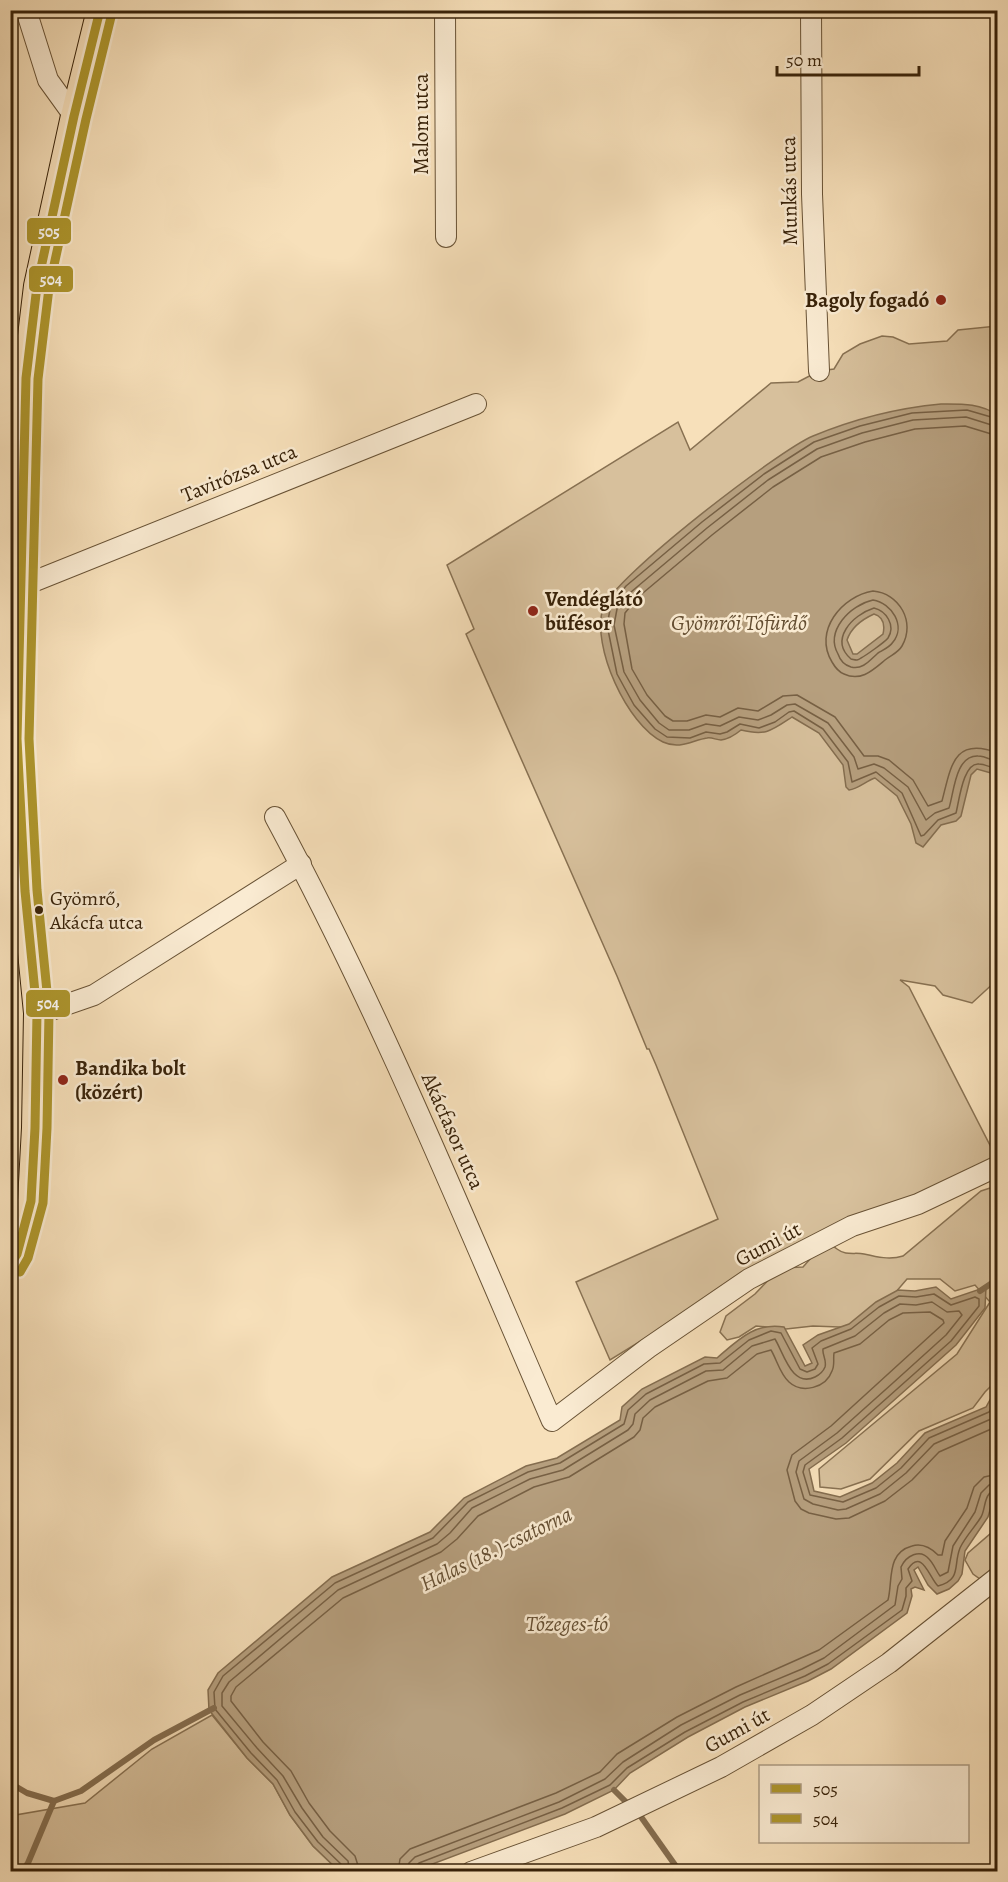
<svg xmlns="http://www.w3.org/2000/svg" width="1008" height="1882" font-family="Alegreya,serif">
  <rect width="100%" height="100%" fill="#f7e0ba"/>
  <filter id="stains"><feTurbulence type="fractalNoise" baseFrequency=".00333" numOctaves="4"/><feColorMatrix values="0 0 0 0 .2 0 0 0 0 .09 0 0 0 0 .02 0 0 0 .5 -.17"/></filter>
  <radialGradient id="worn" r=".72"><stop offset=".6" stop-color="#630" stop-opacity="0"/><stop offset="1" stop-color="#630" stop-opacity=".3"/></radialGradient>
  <!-- green -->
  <g fill="#d7c09c" stroke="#887152" stroke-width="1.5">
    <path d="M997,326L998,939L991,941L997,980L972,1003L943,995L935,986L900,980L909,987L997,1159L743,1278L610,1360L576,1282L718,1219L656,1065L649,1049H647L617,976L466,634L474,629L447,565L678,422L690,450L771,383L798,382L819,371L834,369L843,354L860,344L882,336L893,337L909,344L947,341L958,330Z"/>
    <path d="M990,1188H994L997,1192V1380L985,1392L973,1408L919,1431L870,1479L841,1489L820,1487L819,1469L957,1354L990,1302L975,1285L955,1291L940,1279H907L865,1328L813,1326L786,1329L756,1326L739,1337L727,1340L720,1332L726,1316L755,1294L780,1268L803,1267L819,1249L830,1242C832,1244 834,1247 837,1249C846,1256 855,1252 864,1254C877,1257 890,1260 903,1256L981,1191Z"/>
    <path d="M997,1528V1576L980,1579L973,1574L965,1560L968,1553Z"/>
    <path d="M212,1715L247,1758L273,1784L290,1815L313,1846L339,1871H11L10,1816L85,1803L152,1749Z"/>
  </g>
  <!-- water -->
  <g fill="#b69f7e" stroke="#846d4f" stroke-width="1.5" fill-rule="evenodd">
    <path d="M941,404C961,404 980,403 997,415L998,775L977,769L971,775L961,816L956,821L941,825L923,847L916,843L911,824L897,796L875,778C866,781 858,789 849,790L846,787L843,765L819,733L792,717C771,731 766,736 741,730C735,735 729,739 721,740C716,740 712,737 707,738C693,740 680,750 663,742C627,725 591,646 603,608C614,577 779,450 813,436C854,419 898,408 941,404ZM874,614C884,617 885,625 883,634L857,654H853L847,640C851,628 863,619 874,614Z"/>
    <path d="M936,1287L951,1299L986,1287L985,1308L956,1345L846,1443L809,1469L814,1491L840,1497L872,1483L897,1463L925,1433L986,1407L997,1387V1494L993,1500L988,1517L965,1551L962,1574L958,1581L949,1589L937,1594L928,1585L918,1567L914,1570L924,1590L915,1587L911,1589L912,1596L907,1613L831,1669L808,1681L745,1707L688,1737L630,1773L614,1790L565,1814L414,1871H339L313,1846L290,1815L273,1784L247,1758L209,1710L208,1690L218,1673L332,1577L430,1532L464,1498L526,1466L557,1458L620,1420L622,1407L642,1389L705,1357L717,1358C738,1340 755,1322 784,1327L805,1366L812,1363L803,1345L818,1335L849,1324L876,1302L898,1290L915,1291Z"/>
  </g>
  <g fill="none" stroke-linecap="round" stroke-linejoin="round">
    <!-- shore -->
    <g stroke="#776044" stroke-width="1.5">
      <path d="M998,419L967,410L912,413L860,426L814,442L764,474L702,522L626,586L611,605L607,625L617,674L634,705L655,729L667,737L690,738L706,732L720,734L727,732L740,724L759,728L775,722L789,712L794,711L823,729L848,762L852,782L876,772L902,793L921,836L924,835L938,820L956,813C959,802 963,762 979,764C985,764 991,768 998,769"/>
      <path d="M998,427L966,417L913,420L862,433L817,449L768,480L707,528L631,592L617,609L614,625L624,672L640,700L659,723L669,730H689L706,724L720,726L739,717L758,720L771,715L787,705L795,704L828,723L854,757L858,769L874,764L884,768L908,787L926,820L935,813L949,808C954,793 955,755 978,756C985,756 991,760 998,762"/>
      <path d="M998,436L965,426L915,429L865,442L821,457L773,487L712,535L637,598L625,613L624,624L632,669L647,695L665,716L673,721H687L706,715L720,717L738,708L758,711L783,696L797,695L835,717L864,756H878L889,760L913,780L928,806L942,801C951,767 953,736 998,753"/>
      <path d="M873,591C899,593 916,622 902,646C898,653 891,655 885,660C873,670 861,682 844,674C838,672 835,667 832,662C813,631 842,596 873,591Z"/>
      <path d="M873,600C892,603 906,626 893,642C890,647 883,650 878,653C870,660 863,670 851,667C844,665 840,660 838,654C825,631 850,605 873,600Z"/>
      <path d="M874,608C886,611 896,625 888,638C885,642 865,656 861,658C857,661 856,660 851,659C829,640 852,615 874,608Z"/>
      <path d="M343,1872L342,1865L318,1842L295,1812L277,1780L251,1753L215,1709L214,1692L223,1676L335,1583L433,1538L468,1502L528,1472L560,1463L624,1424L628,1410L646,1394L704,1364L720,1363L749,1340L771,1331L781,1333L800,1369L807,1372L815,1369L818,1364L812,1348L821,1341L851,1329L879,1307L899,1296L916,1297L934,1294L951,1305L975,1297L979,1299V1306L951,1341L842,1438L805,1465L803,1472L810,1495L843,1502L876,1488L901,1468L929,1438L989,1412L998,1399"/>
      <path d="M350,1872L348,1861L323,1837L302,1808L283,1776L257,1748L222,1706V1693L229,1682L338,1590L437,1544L450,1533L472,1508L530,1479L563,1470L628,1430L633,1424L635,1414L650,1400L706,1371L723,1370L752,1346L775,1339C784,1354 792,1388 815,1377C819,1375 823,1372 825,1367C827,1360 822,1355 823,1349L855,1336L884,1313L900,1304L916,1305L932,1302L947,1312L959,1311L962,1315L946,1335L894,1382L837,1433L799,1461L796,1472L804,1499L813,1504L838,1510L846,1509L880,1494L906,1473L934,1444L991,1419L998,1414"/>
      <path d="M360,1872L355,1856L330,1831L309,1803L291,1771L263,1742L231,1701V1696L236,1687L343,1598L441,1552L457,1539L478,1516L534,1487L569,1477L634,1437L640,1430L643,1418L655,1407L708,1381L727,1378L757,1354L771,1350C777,1360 780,1374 789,1382C802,1394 826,1388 832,1371C835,1365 833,1359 834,1353L860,1344L889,1320L903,1313L930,1312L943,1320L944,1323L831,1426L792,1455L787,1470L795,1501L801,1509L809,1513L836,1519L849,1518L885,1501L912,1480L939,1452L998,1426"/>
      <path d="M398,1872L400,1859L410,1849L556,1793L600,1772L617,1754L677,1717L736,1687L819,1650L888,1600C893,1581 886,1553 912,1546C922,1543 931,1548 938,1555H942L945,1541L967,1508L974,1487L984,1477L998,1474"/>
      <path d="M407,1872L409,1863L415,1857L559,1802L605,1779L623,1762L681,1725L740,1695L802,1669L824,1658L895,1605L898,1586L902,1579L901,1567C906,1556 920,1548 929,1559C934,1564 936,1571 940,1576L948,1572L953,1546L975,1512L981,1493L989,1485L998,1483"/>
      <path d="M415,1872V1867L419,1863L562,1808L610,1785L627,1768L685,1732L743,1702L805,1676L828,1664L902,1610L906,1596V1588L912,1581L908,1569C922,1548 929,1577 938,1586C962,1580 953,1565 960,1548C965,1537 975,1527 981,1517C985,1510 984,1500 989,1494C993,1490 993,1491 998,1491"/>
    </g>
    <!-- stream -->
    <g stroke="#846d4f" stroke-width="6">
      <path d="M980,1291L998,1279"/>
      <path d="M10,1783L27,1793L54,1801L81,1791L154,1740L214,1708"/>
      <path d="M614,1790L629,1805"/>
      <path d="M639,1814L680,1872"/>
      <path d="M22,1872L28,1863L54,1801"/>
    </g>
    <!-- minor casing -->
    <g stroke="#685235" stroke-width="22">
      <g id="minor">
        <path d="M26,10L48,80L74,116"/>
        <path d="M445,10L446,237"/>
        <path d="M811,10L812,194L819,371"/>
        <path d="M20,587L476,404"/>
        <path d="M275,817C380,1012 464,1218 552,1421L648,1348L749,1279L852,1226L918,1204L998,1166"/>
        <path d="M37,1013L51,1010L94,995L301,864"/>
        <path d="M471,1872L596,1827L721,1767L812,1715L889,1663L998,1577"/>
      </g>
    </g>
    <!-- major casing -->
    <g stroke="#382209" stroke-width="28">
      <path id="major" d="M10,1266L17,1254L31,1201L35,1128L37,1013L25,891L17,739L26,378L37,286L74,116L100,10"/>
    </g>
    <!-- minor -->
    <use href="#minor" stroke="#faebd2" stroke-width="20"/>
    <!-- major -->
    <use href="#major" stroke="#f7e0ba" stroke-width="26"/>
    <!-- bus-1 casing -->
    <g stroke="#faebd2" stroke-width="14">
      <path id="bus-1" d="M10,1265L17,1254L31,1201L35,1128L37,1013L25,891L17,739L26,378L37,286L74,116L100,10"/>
    </g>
    <!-- bus-2 casing -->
    <g stroke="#faebd2" stroke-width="14">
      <path id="bus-2" d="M20,1272L28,1258L43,1203L47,1128L49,1012L37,890L29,739L38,379L49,288L86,119L112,13"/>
    </g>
    <!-- bus-1 -->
    <use href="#bus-1" stroke="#ad952c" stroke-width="9"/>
    <!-- bus-2 -->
    <use href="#bus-2" stroke="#ad952c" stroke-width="9"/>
  </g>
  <!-- markers -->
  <g fill="#8f2418" stroke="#faebd2" stroke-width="2">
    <circle cx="941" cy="300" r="6"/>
    <circle cx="533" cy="611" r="6"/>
    <circle cx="63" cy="1080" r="6"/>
  </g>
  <circle fill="#382209" stroke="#faebd2" stroke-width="2" cx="39" cy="910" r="5"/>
  <g text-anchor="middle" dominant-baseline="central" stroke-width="5" stroke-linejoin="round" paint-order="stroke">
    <!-- bus labels -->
    <g font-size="20" fill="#382209" stroke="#faebd2" text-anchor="start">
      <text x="50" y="898">Gyömrő,<tspan x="50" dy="24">Akácfa utca</tspan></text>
    </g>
    <!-- street labels -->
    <g font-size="21" fill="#382209" stroke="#faebd2">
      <text transform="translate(421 124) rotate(-90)">Malom utca</text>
      <text transform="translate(789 191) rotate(-91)">Munkás utca</text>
      <text transform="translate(239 473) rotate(-22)">Tavirózsa utca</text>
      <text transform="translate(453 1131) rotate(66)">Akácfasor utca</text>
      <text transform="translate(768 1244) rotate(-28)">Gumi út</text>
      <text transform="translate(737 1730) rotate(-29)">Gumi út</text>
    </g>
    <!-- poi labels -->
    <g font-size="21" font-weight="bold" fill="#382209" stroke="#faebd2" text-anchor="start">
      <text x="929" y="300" text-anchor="end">Bagoly fogadó</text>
      <text x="545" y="599">Vendéglátó<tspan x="545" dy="24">büfésor</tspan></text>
      <text x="75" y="1068">Bandika bolt<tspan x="75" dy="24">(közért)</tspan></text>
    </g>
    <!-- water labels -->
    <g font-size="22" font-style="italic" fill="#644e32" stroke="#faebd2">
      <text x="739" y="623">Gyömrői Tófürdő</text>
      <text transform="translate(496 1549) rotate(-26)">Halas (18.)-csatorna</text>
      <text x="567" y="1624">Tőzeges-tó</text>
    </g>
  </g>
  <g stroke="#faebd2" stroke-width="2">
    <rect x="26" y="217" width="46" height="28" rx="6" fill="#ad952c"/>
    <rect x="28" y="265" width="46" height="28" rx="6" fill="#ad952c"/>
    <rect x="25" y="989" width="46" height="29" rx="6" fill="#ad952c"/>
  </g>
  <g font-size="16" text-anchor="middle" font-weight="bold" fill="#fff">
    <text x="49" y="237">505</text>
    <text x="51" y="285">504</text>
    <text x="48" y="1009">504</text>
  </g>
  <!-- margin -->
  <rect width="1008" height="1882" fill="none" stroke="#f7e0ba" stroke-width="36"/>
  <rect x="12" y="12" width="984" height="1858" fill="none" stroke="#382209" stroke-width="3"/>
  <rect x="18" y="18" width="972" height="1846" fill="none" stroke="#382209" stroke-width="1.5"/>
  <!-- legend -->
  <rect x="759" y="1765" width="210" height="78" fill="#faebd2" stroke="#ac9b82" stroke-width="1.5"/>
  <rect x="771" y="1784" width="30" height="9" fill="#ad952c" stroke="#ac9b82" stroke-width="1.5"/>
  <text x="813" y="1795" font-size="18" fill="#382209">505</text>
  <rect x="771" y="1814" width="30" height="9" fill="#ad952c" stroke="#ac9b82" stroke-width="1.5"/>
  <text x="813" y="1825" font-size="18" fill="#382209">504</text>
  <!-- scale -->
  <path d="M777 66v9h142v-9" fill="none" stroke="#382209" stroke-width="3"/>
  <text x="786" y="66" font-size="18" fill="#382209" stroke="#faebd2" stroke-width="4.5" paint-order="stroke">50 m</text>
  <rect width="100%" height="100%" filter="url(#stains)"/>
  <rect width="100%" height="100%" fill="url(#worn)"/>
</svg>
